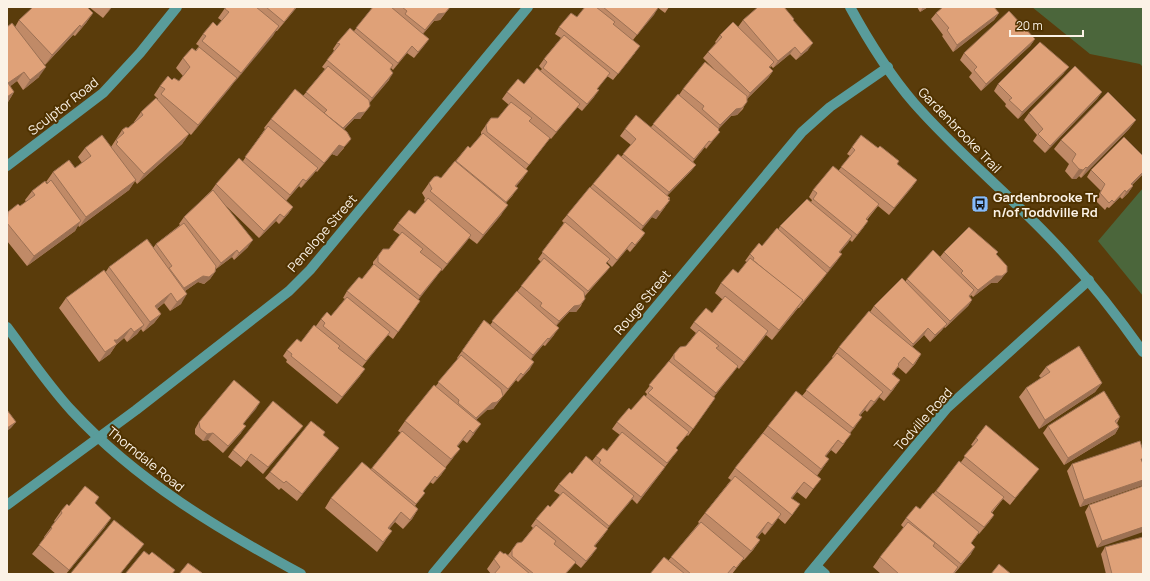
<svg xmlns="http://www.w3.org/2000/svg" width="1150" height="581" font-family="Manrope,sans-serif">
  <rect width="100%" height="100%" fill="#5a3c0b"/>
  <!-- green -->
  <g fill="#4b663b">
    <path d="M1032,7H1143V67L1140,64L1090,54Z"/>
    <path d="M1143,188V296L1098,241Z"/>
  </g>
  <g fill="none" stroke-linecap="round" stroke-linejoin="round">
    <!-- minor -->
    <g stroke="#599c9b" stroke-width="10">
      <path d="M850,7C868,40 889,74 914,103C955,150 1006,192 1049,237C1084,273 1114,311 1143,352"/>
      <path d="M7,166L103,93L140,53L177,7"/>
      <path d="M7,327C28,355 48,385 72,411C137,481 218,529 301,574"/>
      <path d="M7,505L136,410L289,291L310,270L528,7"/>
      <path d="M816,566L825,574"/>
      <path d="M433,574L802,132L830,107L888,67"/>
      <path d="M809,574L947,408L1089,280"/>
    </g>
  </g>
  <!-- wall -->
  <g fill="#c08a67">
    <path d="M89,7H112L103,18Z"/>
    <path d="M223,7H297L277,31H276L191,135L183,128L189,134L182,144L137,184L135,181L129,190L79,227L78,225L75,231L27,266L7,241V213L8,212L20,206L26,202L25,200L32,191L48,183L46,182L53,172L75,168L82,163L78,157L85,148L111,147L122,130L128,128L135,122H134L141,112L157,100L158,99L154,95L160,86L172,80L179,81L183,76L176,68L183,58L195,51L199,46L196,44L203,34L217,26L222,21L218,18L225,8Z"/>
    <path d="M373,7H450L440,20L434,21L423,34L429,39L414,58L407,53L393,70L391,68L390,70L389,80L369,103L365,112L360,119H354L344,129V148L337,156L332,154L317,172L316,171L301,188L299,186L286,201L293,207L288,214L279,224L276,221L259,238L222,202L248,247L234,260L232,257L216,269V268L215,272L210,279L204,284L198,282L185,291L181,304L170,311L164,303L157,309L161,314L154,323L143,332L141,329L137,334L127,342L124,338L116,345L110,354L99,362L59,308L66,298L105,273L109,267L153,248L156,244L180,225L179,224L184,217L211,191L216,184L243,161L265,129L264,128L271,119L303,96L325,69L322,67L334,51L333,49L337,43L354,31Z"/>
    <path d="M585,7H657L658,8L633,40L635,53L613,80L607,76L597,89L594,97L582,111L577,107L551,139L550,138L526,169L523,178L516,186L513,195L506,203L501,215L477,244L469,238L442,271L441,270L418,300L420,301L393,339L388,335L362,367L360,376L337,404L286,362L287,360L283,356L287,350L301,342L316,326L321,319L331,316L345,299L343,298L347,291L362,279L373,265V262L378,256L389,249L400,235L393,230L398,223L415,214L425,202L424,200L425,198L422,193L429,183L441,178L468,146L470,148L481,135V132L486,125L498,118L509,105L502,99L507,92L524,84L540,71L542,69L539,66L544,59L561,38L555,34L559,27L577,17Z"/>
    <path d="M657,7H669L665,13Z"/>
    <path d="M917,7H928L920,12Z"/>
    <path d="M93,13L86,23L75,36L73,35L45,65L39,58V77L23,90L17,81L10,86L14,92L8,102L15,27L19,20Z"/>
    <path d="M936,13H999L994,20L953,52L942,36L943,35L931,19Z"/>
    <path d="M794,19L793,20L808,50L796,60L790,54L773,68L771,66L770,68L773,71L768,78L747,99L743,109L737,115L731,116L719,128L718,130L720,132L715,138L706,149L705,147L693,162L696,165L691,171L667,196L668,199L665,207L656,219L652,217L641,230L645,233L640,240L630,252L627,249L612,267L607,262L606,263L610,267L605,273L585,296L581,306L576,312H569L556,326L554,335L545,346L543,345L531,359L530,369L518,382L516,380L493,409L487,410L476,420L474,434L467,443L463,440L457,447L453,458L445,468L441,475L433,484L430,482L423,491L420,499L415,506L418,509L412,519L403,529L395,522L389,529L385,541L377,552L325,508L331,498L371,469L401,433L398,431L405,421L435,387L458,359L457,358L484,320L490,325L541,262L538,259L564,223L562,221L567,215L593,184L621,157L631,145L620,136L625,129L651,127L679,95L683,89L716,71L703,58L708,52L716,43L715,42L720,35L738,27L743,20Z"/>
    <path d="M1035,39L1030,46L981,91L969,77L972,73L960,60L964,53Z"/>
    <path d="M1064,73L1018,119L1005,106L1006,104L994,91L998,84Z"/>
    <path d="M1102,92L1097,99L1045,153L1033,141L1037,135L1024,120L1029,113Z"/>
    <path d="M1136,120L1129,129L1081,178L1079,176L1076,179H1072L1065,171L1069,164L1054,149L1061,140Z"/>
    <path d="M852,147L897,164L917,180L912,187L889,215L878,206L867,220L863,228L852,242L850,240L840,252L837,261L827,273L822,280L799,308H798L772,340L766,335L739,369L737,367L714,397L715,398L688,436L687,435L676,448L678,450L665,467L660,474L637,504L632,499L607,529L603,536L595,546L592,555L581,568L575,563L566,574H491L487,569L494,559L504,554L508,555L512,550L522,542L533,528L531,526L536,519L550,507L560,495L554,491L559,484L572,474L592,461L596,456L607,451L620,435L612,429L617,422L646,396L647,394L645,392L669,361L674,354L686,346L696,333L690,328L694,322L712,313L723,300L715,293L721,283L738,273L747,262L745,261L750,254L762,246L778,230L780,226L811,202L812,200L809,197L813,190L839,170L850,156L847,154Z"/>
    <path d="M1091,170L1143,174L1132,185L1133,186L1128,193L1122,199L1120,197L1109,208L1107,207L1105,210L1095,200L1101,191L1087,177Z"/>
    <path d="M944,252L996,254L1002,278L997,283H991L973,297L971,295L970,297L972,300L968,306L945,328L944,327L942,330L930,342L924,335L912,347L921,354L915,364L906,374L898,367L893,374L900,380L893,390L884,401L879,397L867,412L865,410L859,416L855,427L850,433L844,444L836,454L831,450L825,457L829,459L817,476L814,488L806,499L797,492L792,498L793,514L785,524L778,518L765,535L762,532L757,538L760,540L753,550L744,560H743L732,574H731L729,573L728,574H650L668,561L699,523L698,522L705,513L731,480L728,478L735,468L762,434L768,426L802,396L833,358L832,357L839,347L870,312L874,306L905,282L907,279L940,257Z"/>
    <path d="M1046,367L1102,383L1095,392L1039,429L1019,397L1026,388L1041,378L1039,376Z"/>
    <path d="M260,402L243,424L241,433L223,453L208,440L203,441L195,434V429L199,422Z"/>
    <path d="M1120,417L1117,423L1119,427L1115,434L1064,465L1043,433L1048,426Z"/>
    <path d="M298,432L263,474L247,460L241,467L228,457L233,450Z"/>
    <path d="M323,435L339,448L334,455L297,501L281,488L279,490L265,478L270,472Z"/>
    <path d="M976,438L1039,469L1034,475L1010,505L1003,499L992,513L994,515L989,522L979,534V533L971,543V554L954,574H881L873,567L880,557L904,528L901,525L906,518L920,509L933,494L961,462L973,446L971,445Z"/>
    <path d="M1142,462L1143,464V485L1080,507L1067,471L1072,464Z"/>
    <path d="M1143,486L1097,548L1085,512L1089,505Z"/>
    <path d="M95,504L111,518L104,528L66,574H56L32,554L45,538L44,537L55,522L54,521L61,511L69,506Z"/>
    <path d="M1105,547L1143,574H1106L1101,554Z"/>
  </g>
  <!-- shaded-wall -->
  <g fill="#9c7154">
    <path d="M111,7H112L103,18Z"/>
    <path d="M296,7H297L277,31L284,22Z"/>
    <path d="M450,7L440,20L434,21L420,37L425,30L438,14Z"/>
    <path d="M923,7H928L920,12Z"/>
    <path d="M658,8L654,15L632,41L637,35Z"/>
    <path d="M93,13L86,23L75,36L81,27Z"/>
    <path d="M999,13L994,20L953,52L957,45Z"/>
    <path d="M80,25L73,35L45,65L52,55Z"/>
    <path d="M279,26L273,36L234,83L241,73Z"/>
    <path d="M429,39L424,46L414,58L418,52Z"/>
    <path d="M1035,39L1030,46L981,91L986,84Z"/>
    <path d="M813,43L808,50L796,60L801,54Z"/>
    <path d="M412,46L407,53L393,70L398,63Z"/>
    <path d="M795,47L790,54L773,68L778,61Z"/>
    <path d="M46,67L39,77L23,90L30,80Z"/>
    <path d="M1069,67L1064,73L1018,119L1022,112Z"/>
    <path d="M773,71L768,78L746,100L750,93Z"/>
    <path d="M24,72L17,81L7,89L8,83Z"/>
    <path d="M393,73L389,80L368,105L372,98Z"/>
    <path d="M237,78L230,88L191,135L198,125Z"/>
    <path d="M599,90L594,97L582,111L587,104Z"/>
    <path d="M14,92L8,102H7V97Z"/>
    <path d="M1102,92L1097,99L1045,153L1050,146Z"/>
    <path d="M747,102L737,115L731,116L716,132L720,125L736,109Z"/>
    <path d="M580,104L575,110L551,139L556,132Z"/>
    <path d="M370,106L360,119H354L339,135L343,128L358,113Z"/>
    <path d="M1136,120L1129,129L1081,178L1087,168Z"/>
    <path d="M720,132L715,138L706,149L711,142Z"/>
    <path d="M189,134L182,144L137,184L144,174Z"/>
    <path d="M351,139L337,156L332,154L317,172L324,163L339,145Z"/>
    <path d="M709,141L705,147L690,165L694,159Z"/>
    <path d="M696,165L691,171L664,199L669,192Z"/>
    <path d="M1086,167L1079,176L1076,179H1072L1079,169Z"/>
    <path d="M318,168L313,175L301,188L306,181Z"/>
    <path d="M528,171L523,178L511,193L515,186Z"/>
    <path d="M1143,172V174L1126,191L1131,184Z"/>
    <path d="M303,179L299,186L285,202L290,195Z"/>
    <path d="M136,180L129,190L79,227L86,217Z"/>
    <path d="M917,180L912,187L889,215L894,208Z"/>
    <path d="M1133,186L1128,193L1122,199L1126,192Z"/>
    <path d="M1125,190L1120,197L1109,208L1114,202Z"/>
    <path d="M670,200L656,219L652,217L639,233L643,226L657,210Z"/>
    <path d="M508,205L501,215L477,244L483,235Z"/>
    <path d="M293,207L288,214L279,224L284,217Z"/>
    <path d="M280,214L276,221L259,238L264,231Z"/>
    <path d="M81,221L75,231L27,266L34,256Z"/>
    <path d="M868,221L863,228L852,242L857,235Z"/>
    <path d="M645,233L640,240L630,252L635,245Z"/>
    <path d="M471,235L467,241L442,271L447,264Z"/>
    <path d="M852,236L848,243L834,259L839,252Z"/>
    <path d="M253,240L248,247L234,260L239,253Z"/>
    <path d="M632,242L627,249L612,267L617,260Z"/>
    <path d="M237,250L232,257L216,269L221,263Z"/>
    <path d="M842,254L837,261L826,275L830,268Z"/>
    <path d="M610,267L605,273L583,297L588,291Z"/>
    <path d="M442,269L437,276L416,303L420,296Z"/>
    <path d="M215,272L210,279L204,284L198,282L179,295L184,288L203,276Z"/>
    <path d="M1007,272L1002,278L997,283H991L973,297L978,290L996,276Z"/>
    <path d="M827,273L822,280L799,308L803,302Z"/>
    <path d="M171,293L164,303L148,316L155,306Z"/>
    <path d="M187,294L181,304L170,311L177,302Z"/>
    <path d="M585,299L576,312H569L554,328L559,321L574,306Z"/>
    <path d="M803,300L796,310L772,340L779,330Z"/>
    <path d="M972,300L968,306L945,328L950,321Z"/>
    <path d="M161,314L154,323L143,332L150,322Z"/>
    <path d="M947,324L942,330L930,342L935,335Z"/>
    <path d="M144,325L137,334L127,342L134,332Z"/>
    <path d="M131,328L124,338L116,345L110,354L99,362L114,340Z"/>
    <path d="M559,328L554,335L545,346L549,339Z"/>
    <path d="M928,328L924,335L908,351L913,344Z"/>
    <path d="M768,331L764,338L739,369L744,362Z"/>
    <path d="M548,338L543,345L529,362L533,355Z"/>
    <path d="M921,354L915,364L906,374L913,365Z"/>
    <path d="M534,362L530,369L518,382L523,375Z"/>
    <path d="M738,366L733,373L711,400L716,393Z"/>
    <path d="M365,369L360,376L337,404L342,397Z"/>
    <path d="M521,373L516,380L503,396L508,389Z"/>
    <path d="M900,380L893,390L884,401L891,391Z"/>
    <path d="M1102,383L1095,392L1039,429L1045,420Z"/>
    <path d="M883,392L876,402L867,412L874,402Z"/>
    <path d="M503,396L493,409L487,410L471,425L476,418L492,403Z"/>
    <path d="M871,400L865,410L852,425L859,415Z"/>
    <path d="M260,402L256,409L238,430L243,424Z"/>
    <path d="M862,417L855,427L846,438L853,428Z"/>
    <path d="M16,422L11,428L7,431V428Z"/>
    <path d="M481,424L474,434L467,443L473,433Z"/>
    <path d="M246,426L241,433L223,453L228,446Z"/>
    <path d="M303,426L263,474L268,467Z"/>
    <path d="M1119,427L1115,434L1064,465L1068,458Z"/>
    <path d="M470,430L463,440L450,456L457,446Z"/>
    <path d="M213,433L208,440L203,441L207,434Z"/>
    <path d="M838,440L831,450L818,466L825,456Z"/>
    <path d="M339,448L334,455L297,501L302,494Z"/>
    <path d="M460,449L453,458L444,469L451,459Z"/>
    <path d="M829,459L822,469L814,479L821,469Z"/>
    <path d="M665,467L660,474L637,504L641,497Z"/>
    <path d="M446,468L441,475L433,484L437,478Z"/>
    <path d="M1143,480V485L1080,507L1084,500Z"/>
    <path d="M804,482L797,492L785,507L791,498Z"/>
    <path d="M634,496L629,503L604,533L609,526Z"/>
    <path d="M418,509L412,519L403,529L410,520Z"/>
    <path d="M401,512L395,522L382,538L388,528Z"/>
    <path d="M781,514L774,524L765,535L772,525Z"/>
    <path d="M994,515L989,522L979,534L984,527Z"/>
    <path d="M111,518L104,528L66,574L69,570Z"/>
    <path d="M768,522L762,532L749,547L756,537Z"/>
    <path d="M1143,527V532L1097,548L1102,541Z"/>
    <path d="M608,529L603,536L589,552L594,546Z"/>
    <path d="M392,531L385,541L377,552L383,542Z"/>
    <path d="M760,540L753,550L744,560L751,551Z"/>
    <path d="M975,547L971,554L956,571L961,564Z"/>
    <path d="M597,548L592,555L581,568L586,561Z"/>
  </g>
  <!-- building -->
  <g fill="#dfa178" stroke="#9c7154">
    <path d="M33,7H87L93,13L81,27L80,25L52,55L19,20Z"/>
    <path d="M226,7H256L279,26L241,73L202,41L206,36L203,34L213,22L217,26L229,12L225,9Z"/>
    <path d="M266,7H296L284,22Z"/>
    <path d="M373,7H391L429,39L418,52L412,46L398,63L356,28Z"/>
    <path d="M402,7H450L445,13L438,14L425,30L405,14L407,11Z"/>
    <path d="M585,7H596L615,22L613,24L640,46L618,74L559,27L571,13L577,17Z"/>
    <path d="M603,7H657L658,8L637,35Z"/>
    <path d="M758,7H784L794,19L793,20L813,43L801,54L795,47L778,61L743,20Z"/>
    <path d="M943,7H994L999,13L957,45L947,30L949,28L936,13Z"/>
    <path d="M1009,11L1035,39L986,84L974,70L977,67L964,53Z"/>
    <path d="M733,22L774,62L769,67L773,71L750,93L708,52L722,37L720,35Z"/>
    <path d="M12,23L46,67L30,80L24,72L8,83L14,92L7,97V27Z"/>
    <path d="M350,28L393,65L390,69L393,73L372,98L327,60L340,44L337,43Z"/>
    <path d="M564,35L610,73L597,89L599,90L587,104L543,68L547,62L544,59Z"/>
    <path d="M1040,42L1069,67L1022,112L1009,100L1012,98L998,84Z"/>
    <path d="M199,47L237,78L198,125L161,94L165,89L160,86L168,76L172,80L174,78L179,81L190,67L183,58L192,48L196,51Z"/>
    <path d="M705,62L747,96V102L742,108L736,109L720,125L702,109L704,106L683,89Z"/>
    <path d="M328,66L369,100L370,106L365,112L358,113L343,128L324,113L327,110L306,92Z"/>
    <path d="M1075,66L1102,92L1050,146L1038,134L1043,129L1029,113Z"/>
    <path d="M537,68L580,104L556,132L507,92L518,79L524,84Z"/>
    <path d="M295,89L347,132L351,139L344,147L339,145L324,163L271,119Z"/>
    <path d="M1108,92L1136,120L1087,168L1086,167L1083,170L1079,169L1072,161L1076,154L1061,140Z"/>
    <path d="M678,94L719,129L718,130L720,132L711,142L709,141L694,159L653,124Z"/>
    <path d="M156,98L189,134L144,174L116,144L118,142L116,140L124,133L122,130L126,127L128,128L143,115L141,112Z"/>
    <path d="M511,102L532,118L529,121L550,138L529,165L487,132L486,125L491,118H498Z"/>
    <path d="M636,115L696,165L669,192L623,154L636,139L625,129Z"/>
    <path d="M268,126L318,168L306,181L303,179L290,195L245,157Z"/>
    <path d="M483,133L528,171L515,186L518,188L506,202L456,161L468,146L470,148Z"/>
    <path d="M102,135L136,180L86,217L53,172L69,160L75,168L91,156L85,148Z"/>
    <path d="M861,135L878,148L880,146L899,161L897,164L917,180L894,208L841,167L855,150L852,147Z"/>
    <path d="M1124,137L1143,156V172L1131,184L1133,186L1126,192L1125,190L1114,202L1112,200L1109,203L1100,193L1105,184L1091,170Z"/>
    <path d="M618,154L670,198L668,199L670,200L660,212L657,210L643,226L593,184Z"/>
    <path d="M239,158L293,207L284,217L280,214L264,231L216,184Z"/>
    <path d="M455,161L508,205L483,235L430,191L432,189L429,183L434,177L437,176L441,178Z"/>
    <path d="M833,166L879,204L866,219L868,221L857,235L813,199L817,193L813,190Z"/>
    <path d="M51,180L81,221L34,256L7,223L8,212L18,204L20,206L35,195L32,191L45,181L47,184Z"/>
    <path d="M590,187L645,233L635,245L632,242L617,260L567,215Z"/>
    <path d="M213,190L253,240L239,253L237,250L221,263L184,217Z"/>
    <path d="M428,198L471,235L447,264L398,223L409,210L415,214Z"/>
    <path d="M807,199L852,236L839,252L842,254L830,268L780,226Z"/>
    <path d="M565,222L610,259L606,263L610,267L588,291L542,252Z"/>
    <path d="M184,223L216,266L215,272L209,277L203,276L184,288L169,268L172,266L156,244Z"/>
    <path d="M969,227L998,252L996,254L1007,266V272L1002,276H996L978,290L961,273L963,271L944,252Z"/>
    <path d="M777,228L827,273L803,302L753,260L754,258L750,254L759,243L762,246Z"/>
    <path d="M402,232L423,249L420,252L442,269L420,296L378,262V256L383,249H389Z"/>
    <path d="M147,239L187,294L177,302L171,293L155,306L161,314L150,322L109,267Z"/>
    <path d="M933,250L974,290L969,296L972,300L950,321L907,279Z"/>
    <path d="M544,258L584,292L585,299L580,305L574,306L559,321L540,306L542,303L521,286Z"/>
    <path d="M750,258L803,300L779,330L721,283L733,269L738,273Z"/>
    <path d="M374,264L420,301L398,332L347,291L359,277L362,279Z"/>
    <path d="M104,270L144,325L134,332L131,328L117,340H114L117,344L105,352L66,298Z"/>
    <path d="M902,278L947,324L935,335L928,328L913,344L874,306Z"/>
    <path d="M517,291L559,328L549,339L548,338L533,355L492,321Z"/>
    <path d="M725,296L768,331L744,362L694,322L706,308L712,313Z"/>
    <path d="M347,297L390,332L366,361L323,326L325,323L321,319L327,312L331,316Z"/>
    <path d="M869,311L921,354L913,365L904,357L898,364L899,365L892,374L900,380L891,391L839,347Z"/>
    <path d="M484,320L534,362L523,375L521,373L508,389L462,351Z"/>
    <path d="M314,325L340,346L338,348L365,369L342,397L291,356L292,354L287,350L297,339L301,342Z"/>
    <path d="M699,330L719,346L716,348L738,366L716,393L674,359V354L680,347L686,346Z"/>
    <path d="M1079,346L1102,383L1045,420L1026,388L1050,372L1046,367Z"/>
    <path d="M837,353L883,392L874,402L871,400L859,415L862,417L853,428L806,390Z"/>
    <path d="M461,355L501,389L503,396L497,402L492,403L476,418L458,403L459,400L438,382Z"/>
    <path d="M669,361L715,398L693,429L648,393L653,388L649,385Z"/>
    <path d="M234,380L260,402L243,424L246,426L228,446L213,433L207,434L200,428L199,422Z"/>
    <path d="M434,385L481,424L473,433L470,430L457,446L460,449L451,459L405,421Z"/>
    <path d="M796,391L851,434L843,444L838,440L825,456L829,459L821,469L768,426Z"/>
    <path d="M1104,391L1120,417L1115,421L1119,427L1068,458L1048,426Z"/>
    <path d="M644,395L689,432L676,448L678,450L667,463L617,422L629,408L631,410Z"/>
    <path d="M273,401L303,426L268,467L251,454L246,461L233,450Z"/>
    <path d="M7,410L16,422L7,428Z"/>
    <path d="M311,421L325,432L323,435L339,448L302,494L286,481L284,483L270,472Z"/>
    <path d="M986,425L1039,469L1015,498L964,456L978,440L976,438Z"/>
    <path d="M402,431L446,468L437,478L435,476L423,491L425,493L416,504L372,468Z"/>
    <path d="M622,432L665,467L641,497L599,463L601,460L596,456L603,448L607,451Z"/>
    <path d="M763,433L821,479L813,489L804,482L791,498L800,504L792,515L735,468Z"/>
    <path d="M1140,441L1143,451V459H1141L1143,464V480L1084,500L1072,464Z"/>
    <path d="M586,456L634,496L609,526L559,484L570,472L572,474Z"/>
    <path d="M959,461L1004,497L991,512L994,515L984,527L936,491Z"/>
    <path d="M362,462L418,509L410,520L401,512L388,528L392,531L383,542L331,498Z"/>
    <path d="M735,476L781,514L772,525L768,522L756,537L760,540L751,551L705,513Z"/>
    <path d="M85,486L99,497L95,503L111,518L69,570L39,545L52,528L51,527L62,513L61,511L67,504L69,506Z"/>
    <path d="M1143,486V527L1102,541L1089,505Z"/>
    <path d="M563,492L608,529L594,546L597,548L586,561L536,519L548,505L550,507Z"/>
    <path d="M933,493L979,532L971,543L975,547L961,564L906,518L916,506L920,509Z"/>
    <path d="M114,520L144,544L120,574H73L71,573Z"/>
    <path d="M701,522L744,558L736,568L734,566L727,574H691L671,557Z"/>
    <path d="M908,522L935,543L933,546L958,567L953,574H899L880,557Z"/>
    <path d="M536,525L556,541L554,544L576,562L565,574H534L512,556V550L517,543L522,542Z"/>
    <path d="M1143,537V574H1112L1105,547Z"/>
    <path d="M144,551L149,555L152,552L175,570L172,574H125Z"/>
    <path d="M500,551L504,554L505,553L530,574H494L500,567L494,559Z"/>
    <path d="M664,557L685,574H650Z"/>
    <path d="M188,563L202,573L201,574H179Z"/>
    <path d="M999,564L1011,574H991Z"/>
  </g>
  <!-- icons -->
  <defs>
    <g id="bus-square" transform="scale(0.9)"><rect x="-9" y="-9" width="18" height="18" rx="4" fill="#86bbfb" stroke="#4f3200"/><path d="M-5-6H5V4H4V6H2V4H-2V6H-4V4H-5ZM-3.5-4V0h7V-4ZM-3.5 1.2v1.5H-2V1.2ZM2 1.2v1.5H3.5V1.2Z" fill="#111"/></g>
  </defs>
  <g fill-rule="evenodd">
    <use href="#bus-square" x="980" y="204"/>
  </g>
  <g text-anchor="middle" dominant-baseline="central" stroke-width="4" stroke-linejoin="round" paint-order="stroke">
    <!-- street labels -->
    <g font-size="13" fill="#fbf2e6" stroke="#4f3200">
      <text transform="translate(63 106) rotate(-38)">Sculptor Road</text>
      <text transform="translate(960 130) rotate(46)">Gardenbrooke Trail</text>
      <text transform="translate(322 233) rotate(-49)">Penelope Street</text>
      <text transform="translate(642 302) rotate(-50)">Rouge Street</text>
      <text transform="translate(923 419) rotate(-48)">Todville Road</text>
      <text transform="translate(146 459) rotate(39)">Thorndale Road</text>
    </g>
    <!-- poi labels -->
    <g font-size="13" font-weight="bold" fill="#fbf2e6" stroke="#4f3200" text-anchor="start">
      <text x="993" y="197">Gardenbrooke Tr<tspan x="993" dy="15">n/of Toddville Rd</tspan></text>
    </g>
  </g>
  <!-- border -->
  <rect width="1150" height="581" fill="none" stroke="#fbf2e6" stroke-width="16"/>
  <!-- scale -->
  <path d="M1010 30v6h73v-6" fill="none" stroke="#fbf2e6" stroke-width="2"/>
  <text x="1016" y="30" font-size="12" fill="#fbf2e6" stroke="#4f3200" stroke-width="3" paint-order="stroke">20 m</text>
</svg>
